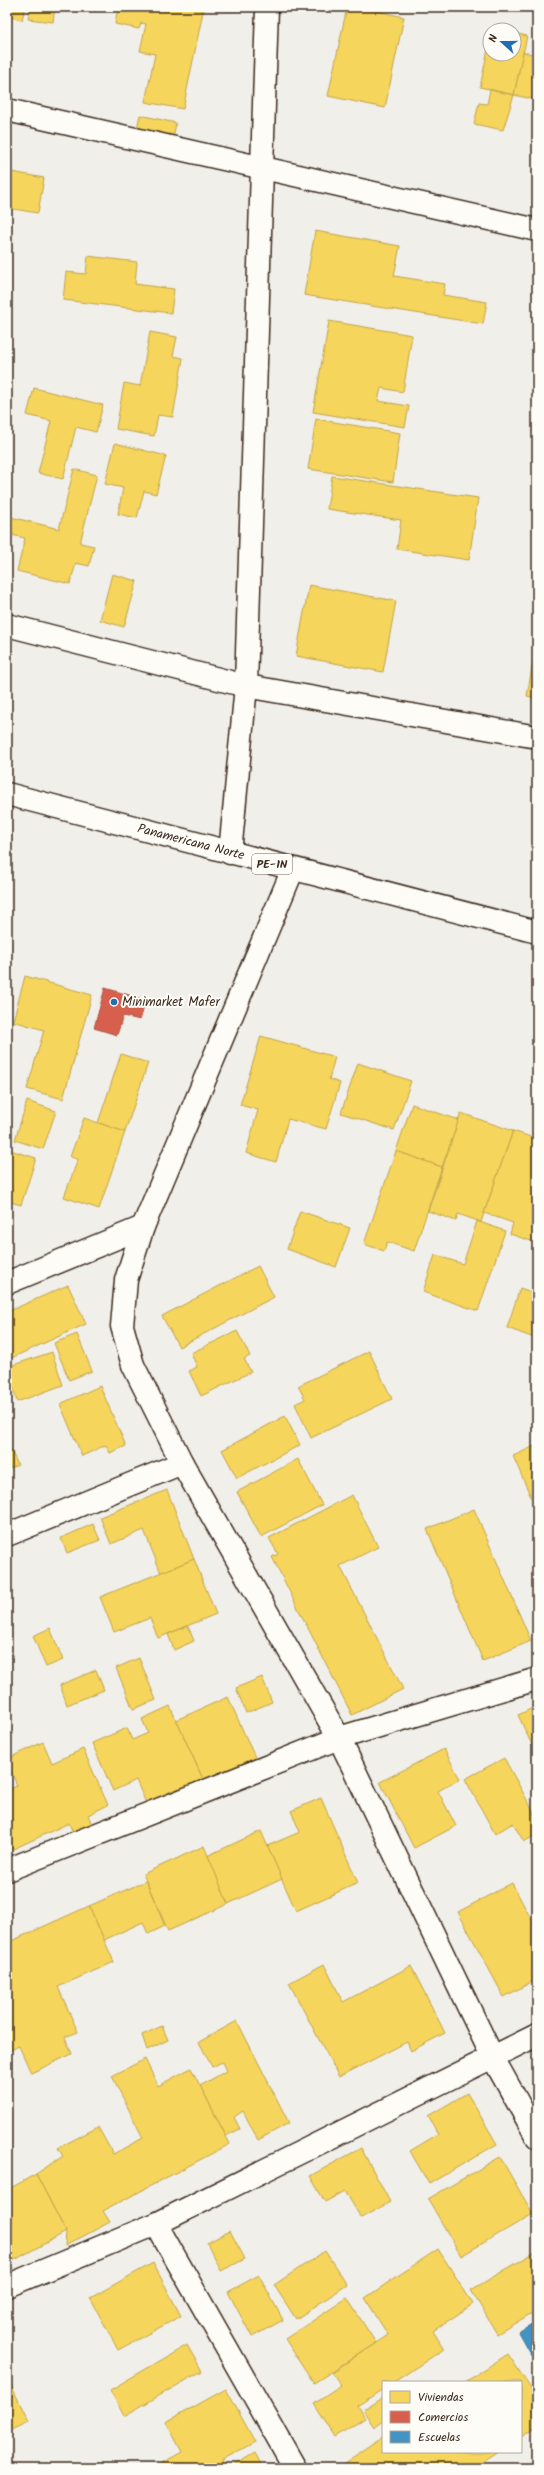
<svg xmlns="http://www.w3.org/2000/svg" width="544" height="2475" font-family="Kalam,sans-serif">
  <rect width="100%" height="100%" fill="#f1efea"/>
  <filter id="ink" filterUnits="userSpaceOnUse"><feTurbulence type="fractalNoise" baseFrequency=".025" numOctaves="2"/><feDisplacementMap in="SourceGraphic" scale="8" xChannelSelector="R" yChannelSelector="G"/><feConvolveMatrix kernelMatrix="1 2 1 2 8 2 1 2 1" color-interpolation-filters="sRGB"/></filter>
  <g filter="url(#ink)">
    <!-- homes -->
    <g fill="#f6d55c" stroke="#bea249">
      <path d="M7,7H25L22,20L7,16Z"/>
      <path d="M30,7H55L53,22L28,19Z"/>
      <path d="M118,7H204L183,109L145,102L155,54L140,51L146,24L141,23L139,29L115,24Z"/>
      <path d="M347,7H358L404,17L385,108L328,96Z"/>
      <path d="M514,33L527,36L514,95L480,87L490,39V54H514Z"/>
      <path d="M523,52L537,55V100L514,95Z"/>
      <path d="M490,90L514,95L503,130L474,124L479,103L487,104Z"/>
      <path d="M140,115L176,123L172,144L135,137Z"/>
      <path d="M7,171L44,178L38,213L7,208Z"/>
      <path d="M315,231L400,246L394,276L445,284L443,295L487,302L483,324L304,295Z"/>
      <path d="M88,256L137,262L135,284L174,289L171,313L63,300L66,272L86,274Z"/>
      <path d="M329,321L412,335L403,392L381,388L378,401L409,406L405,427L313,412Z"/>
      <path d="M150,332L177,337L173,356L183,358L173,417L158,415L154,436L116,429L124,383L140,386Z"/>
      <path d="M34,388L103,405L96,432L76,427L63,479L38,473L51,421L27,415Z"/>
      <path d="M316,419L400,433L393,482L308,469Z"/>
      <path d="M115,443L166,456L156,494L144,491L137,518L118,514L123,488L105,484Z"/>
      <path d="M74,469L97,475L80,543L94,546L89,566L76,563L70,584L17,571L25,538L7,534V516L59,529Z"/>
      <path d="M332,476L478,498L469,560L397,549L401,520L327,509Z"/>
      <path d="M112,574L137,581L124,627L100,620Z"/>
      <path d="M309,585L396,601L383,672L296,656Z"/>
      <path d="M537,638V698L527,696Z"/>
      <path d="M25,976L92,995L63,1099L27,1089L44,1030L13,1021Z"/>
      <path d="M261,1036L335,1057L329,1079L340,1083L326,1129L288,1119L276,1162L246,1153L258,1110L240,1105Z"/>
      <path d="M121,1054L148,1063L125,1132L98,1123Z"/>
      <path d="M358,1063L411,1081L394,1130L341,1113Z"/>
      <path d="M27,1101L56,1111L43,1149L15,1140Z"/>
      <path d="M412,1104L459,1120L442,1167L396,1151Z"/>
      <path d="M461,1113L513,1131L481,1222L458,1214L456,1221L428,1211Z"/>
      <path d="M84,1118L125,1132L99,1209L64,1197L78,1159L70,1157Z"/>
      <path d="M513,1131L537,1139V1243L510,1234L513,1223L484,1213Z"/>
      <path d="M10,1150L36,1158L21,1205L7,1201V1158Z"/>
      <path d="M396,1151L442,1167L414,1251L387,1242L384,1251L364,1244Z"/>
      <path d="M300,1211L350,1228L336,1267L287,1249Z"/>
      <path d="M477,1221L505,1231L478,1311L423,1292L435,1255L463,1264Z"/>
      <path d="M258,1266L274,1297L179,1347L162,1316Z"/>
      <path d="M68,1285L86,1324L7,1360V1312Z"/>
      <path d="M520,1288L537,1294V1339L507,1328Z"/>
      <path d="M237,1331L250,1356L244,1359L251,1372L201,1396L189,1371L197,1367L191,1353Z"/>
      <path d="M77,1334L92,1371L69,1380L54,1343Z"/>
      <path d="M369,1351L392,1399L311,1438L295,1404L305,1399L298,1386Z"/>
      <path d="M52,1352L63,1385L17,1402L7,1367Z"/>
      <path d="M100,1386L126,1446L110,1453L106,1445L82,1456L60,1404Z"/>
      <path d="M285,1416L300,1445L237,1478L222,1450Z"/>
      <path d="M7,1442L18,1465L7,1470Z"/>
      <path d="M537,1445V1511L513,1456Z"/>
      <path d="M298,1459L322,1505L261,1537L237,1492Z"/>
      <path d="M167,1490L194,1559L161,1573L144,1530L111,1544L100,1517Z"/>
      <path d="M352,1495L378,1547L340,1566L403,1689L352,1715L272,1557L278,1554L269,1538Z"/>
      <path d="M474,1509L531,1641L483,1661L427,1529Z"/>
      <path d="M93,1524L100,1540L67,1553L61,1538Z"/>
      <path d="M194,1559L216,1614L158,1638L150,1618L114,1632L100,1597Z"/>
      <path d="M188,1626L194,1641L174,1650L168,1634Z"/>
      <path d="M50,1628L63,1660L46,1667L33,1636Z"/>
      <path d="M139,1658L156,1700L133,1709L116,1668Z"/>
      <path d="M96,1670L104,1690L67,1705L60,1685Z"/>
      <path d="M262,1677L272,1702L246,1713L236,1688Z"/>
      <path d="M228,1697L257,1762L206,1786L176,1720Z"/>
      <path d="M170,1706L206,1786L183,1796L179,1788L146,1803L136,1780L113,1791L92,1743L127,1728L132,1740L148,1733L142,1719Z"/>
      <path d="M537,1706V1756L518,1715Z"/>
      <path d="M43,1742L52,1763L83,1749L108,1805L88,1815L94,1829L75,1838L69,1823L7,1852V1790L17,1786L7,1759Z"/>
      <path d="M444,1749L460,1779L438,1791L456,1826L414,1848L380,1782Z"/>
      <path d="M504,1758L537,1818V1834L524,1842L513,1823L495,1834L465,1779Z"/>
      <path d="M321,1798L358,1883L296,1911L267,1846L300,1832L291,1811Z"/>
      <path d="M261,1831L282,1879L228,1904L207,1856Z"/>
      <path d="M204,1846L228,1904L168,1931L143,1874Z"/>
      <path d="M146,1881L165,1926L148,1934L143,1922L104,1940L89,1906Z"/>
      <path d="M512,1883L537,1930V1979L504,1997L458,1912Z"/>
      <path d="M89,1906L114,1962L58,1987L78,2032L65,2037L72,2054L31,2073L19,2046L7,2052V1943Z"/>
      <path d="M324,1964L343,2002L411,1966L445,2033L411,2051L407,2042L339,2077L289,1983Z"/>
      <path d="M237,2021L289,2123L258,2140L243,2111L234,2117L240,2129L226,2136L200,2086L226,2071L222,2062L212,2067L199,2042Z"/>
      <path d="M162,2026L168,2040L147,2050L142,2035Z"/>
      <path d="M145,2059L158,2086L191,2068L230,2144L103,2211L110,2222L65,2246L66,2232L36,2174L63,2156L58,2148L98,2127L113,2154L143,2138L112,2076Z"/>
      <path d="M467,2093L497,2144L429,2184L410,2151L438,2134L428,2116Z"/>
      <path d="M361,2148L390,2202L361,2218L345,2191L325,2202L310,2176Z"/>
      <path d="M500,2157L533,2214L461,2256L428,2199Z"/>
      <path d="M36,2174L66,2232L7,2264V2190Z"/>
      <path d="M230,2231L245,2259L221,2271L207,2243Z"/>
      <path d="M438,2249L473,2304L433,2331L444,2349L394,2382H383V2389L357,2406L365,2418L335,2437L314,2404L341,2386L332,2372L388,2335L365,2298Z"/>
      <path d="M325,2251L347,2285L296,2319L274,2285Z"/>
      <path d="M537,2251V2310L497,2334L471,2290Z"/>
      <path d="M153,2263L181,2316L118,2350L90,2298Z"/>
      <path d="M259,2275L283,2320L252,2337L228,2292Z"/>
      <path d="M347,2298L376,2343L314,2383L285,2339Z"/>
      <path d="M187,2345L202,2371L124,2416L110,2390Z"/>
      <path d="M508,2354L537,2398V2426L521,2437V2382H465Z"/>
      <path d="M7,2377L29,2422L8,2432L7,2430Z"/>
      <path d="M226,2389L255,2442L222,2460L226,2468H164L162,2463L182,2452L166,2422Z"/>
      <path d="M383,2397V2421L374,2427L363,2410Z"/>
      <path d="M383,2437V2452H498L481,2463L484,2468H343L341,2465Z"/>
      <path d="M255,2453L263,2468H229Z"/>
    </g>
    <!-- shops -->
    <path fill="#d6604d" stroke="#a8503f" d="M105,988L146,1000L140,1020L123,1016L117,1035L94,1028Z"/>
    <!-- schools -->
    <path fill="#4393c3" stroke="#417492" d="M537,2321V2366L518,2332Z"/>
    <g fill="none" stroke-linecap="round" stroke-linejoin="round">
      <!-- street casing -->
      <g stroke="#3b2a1e" stroke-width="25">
        <g id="street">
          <path d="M7,110L537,230"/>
          <path d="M7,625L246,686L537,737"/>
          <path d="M230,853L246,686L267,7"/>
          <path d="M293,869L143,1227L126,1280L122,1326L133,1365L182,1463L339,1738L493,2058L537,2137"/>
          <path d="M7,1283L143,1227"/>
          <path d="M7,1535L182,1463"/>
          <path d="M7,1870L339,1738L537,1679"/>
          <path d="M156,2224L295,2468"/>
          <path d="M7,2286L156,2224L537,2035"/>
        </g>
      </g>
      <!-- highway casing -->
      <g stroke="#3b2a1e" stroke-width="25">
        <g id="highway">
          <path id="s1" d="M7,794L537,932"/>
        </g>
      </g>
      <!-- street -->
      <use href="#street" stroke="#fdfcf7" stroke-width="22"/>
      <!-- highway -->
      <use href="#highway" stroke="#fdfcf7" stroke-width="22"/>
    </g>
  </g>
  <!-- markers -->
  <circle fill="#1f6fb2" stroke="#fdfcf7" stroke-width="1.5" cx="114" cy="1002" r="4"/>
  <g text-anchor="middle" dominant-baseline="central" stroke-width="4" stroke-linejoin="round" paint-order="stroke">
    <!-- shield labels -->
    <rect fill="#fdfcf7" stroke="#75695f" stroke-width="1" x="252" y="854" width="40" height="20" rx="3"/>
    <g font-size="12" font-weight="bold" fill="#3b2a1e">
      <text x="272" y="864">PE-1N</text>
    </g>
    <!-- street labels -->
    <g font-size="13" fill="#3b2a1e" stroke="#fdfcf7">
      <text stroke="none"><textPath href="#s1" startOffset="190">Panamericana Norte</textPath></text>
    </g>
    <!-- poi labels -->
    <g font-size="13" fill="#3b2a1e" stroke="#fdfcf7" text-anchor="start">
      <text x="122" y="1002">Minimarket Mafer</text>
    </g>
  </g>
  <!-- margin -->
  <rect width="544" height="2475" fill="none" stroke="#fdfcf7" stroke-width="24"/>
  <rect x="12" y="12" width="520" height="2451" fill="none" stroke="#3b2a1e" stroke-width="1.5" filter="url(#ink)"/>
  <!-- legend -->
  <rect x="382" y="2381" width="140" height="72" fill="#fdfcf7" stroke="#afa8a0"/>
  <rect x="390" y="2391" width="20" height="12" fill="#f6d55c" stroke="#afa8a0"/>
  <text x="418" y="2401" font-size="12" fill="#3b2a1e">Viviendas</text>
  <rect x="390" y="2411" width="20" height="12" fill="#d6604d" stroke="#afa8a0"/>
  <text x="418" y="2421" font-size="12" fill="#3b2a1e">Comercios</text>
  <rect x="390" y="2431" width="20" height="12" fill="#4393c3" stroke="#afa8a0"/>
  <text x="418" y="2441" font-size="12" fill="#3b2a1e">Escuelas</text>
  <!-- north arrow -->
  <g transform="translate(502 42) rotate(291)"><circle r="19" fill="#fdfcf7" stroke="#afa8a0"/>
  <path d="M0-3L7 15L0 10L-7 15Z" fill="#1f6fb2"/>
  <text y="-6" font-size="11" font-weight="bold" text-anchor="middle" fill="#3b2a1e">N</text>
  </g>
</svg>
